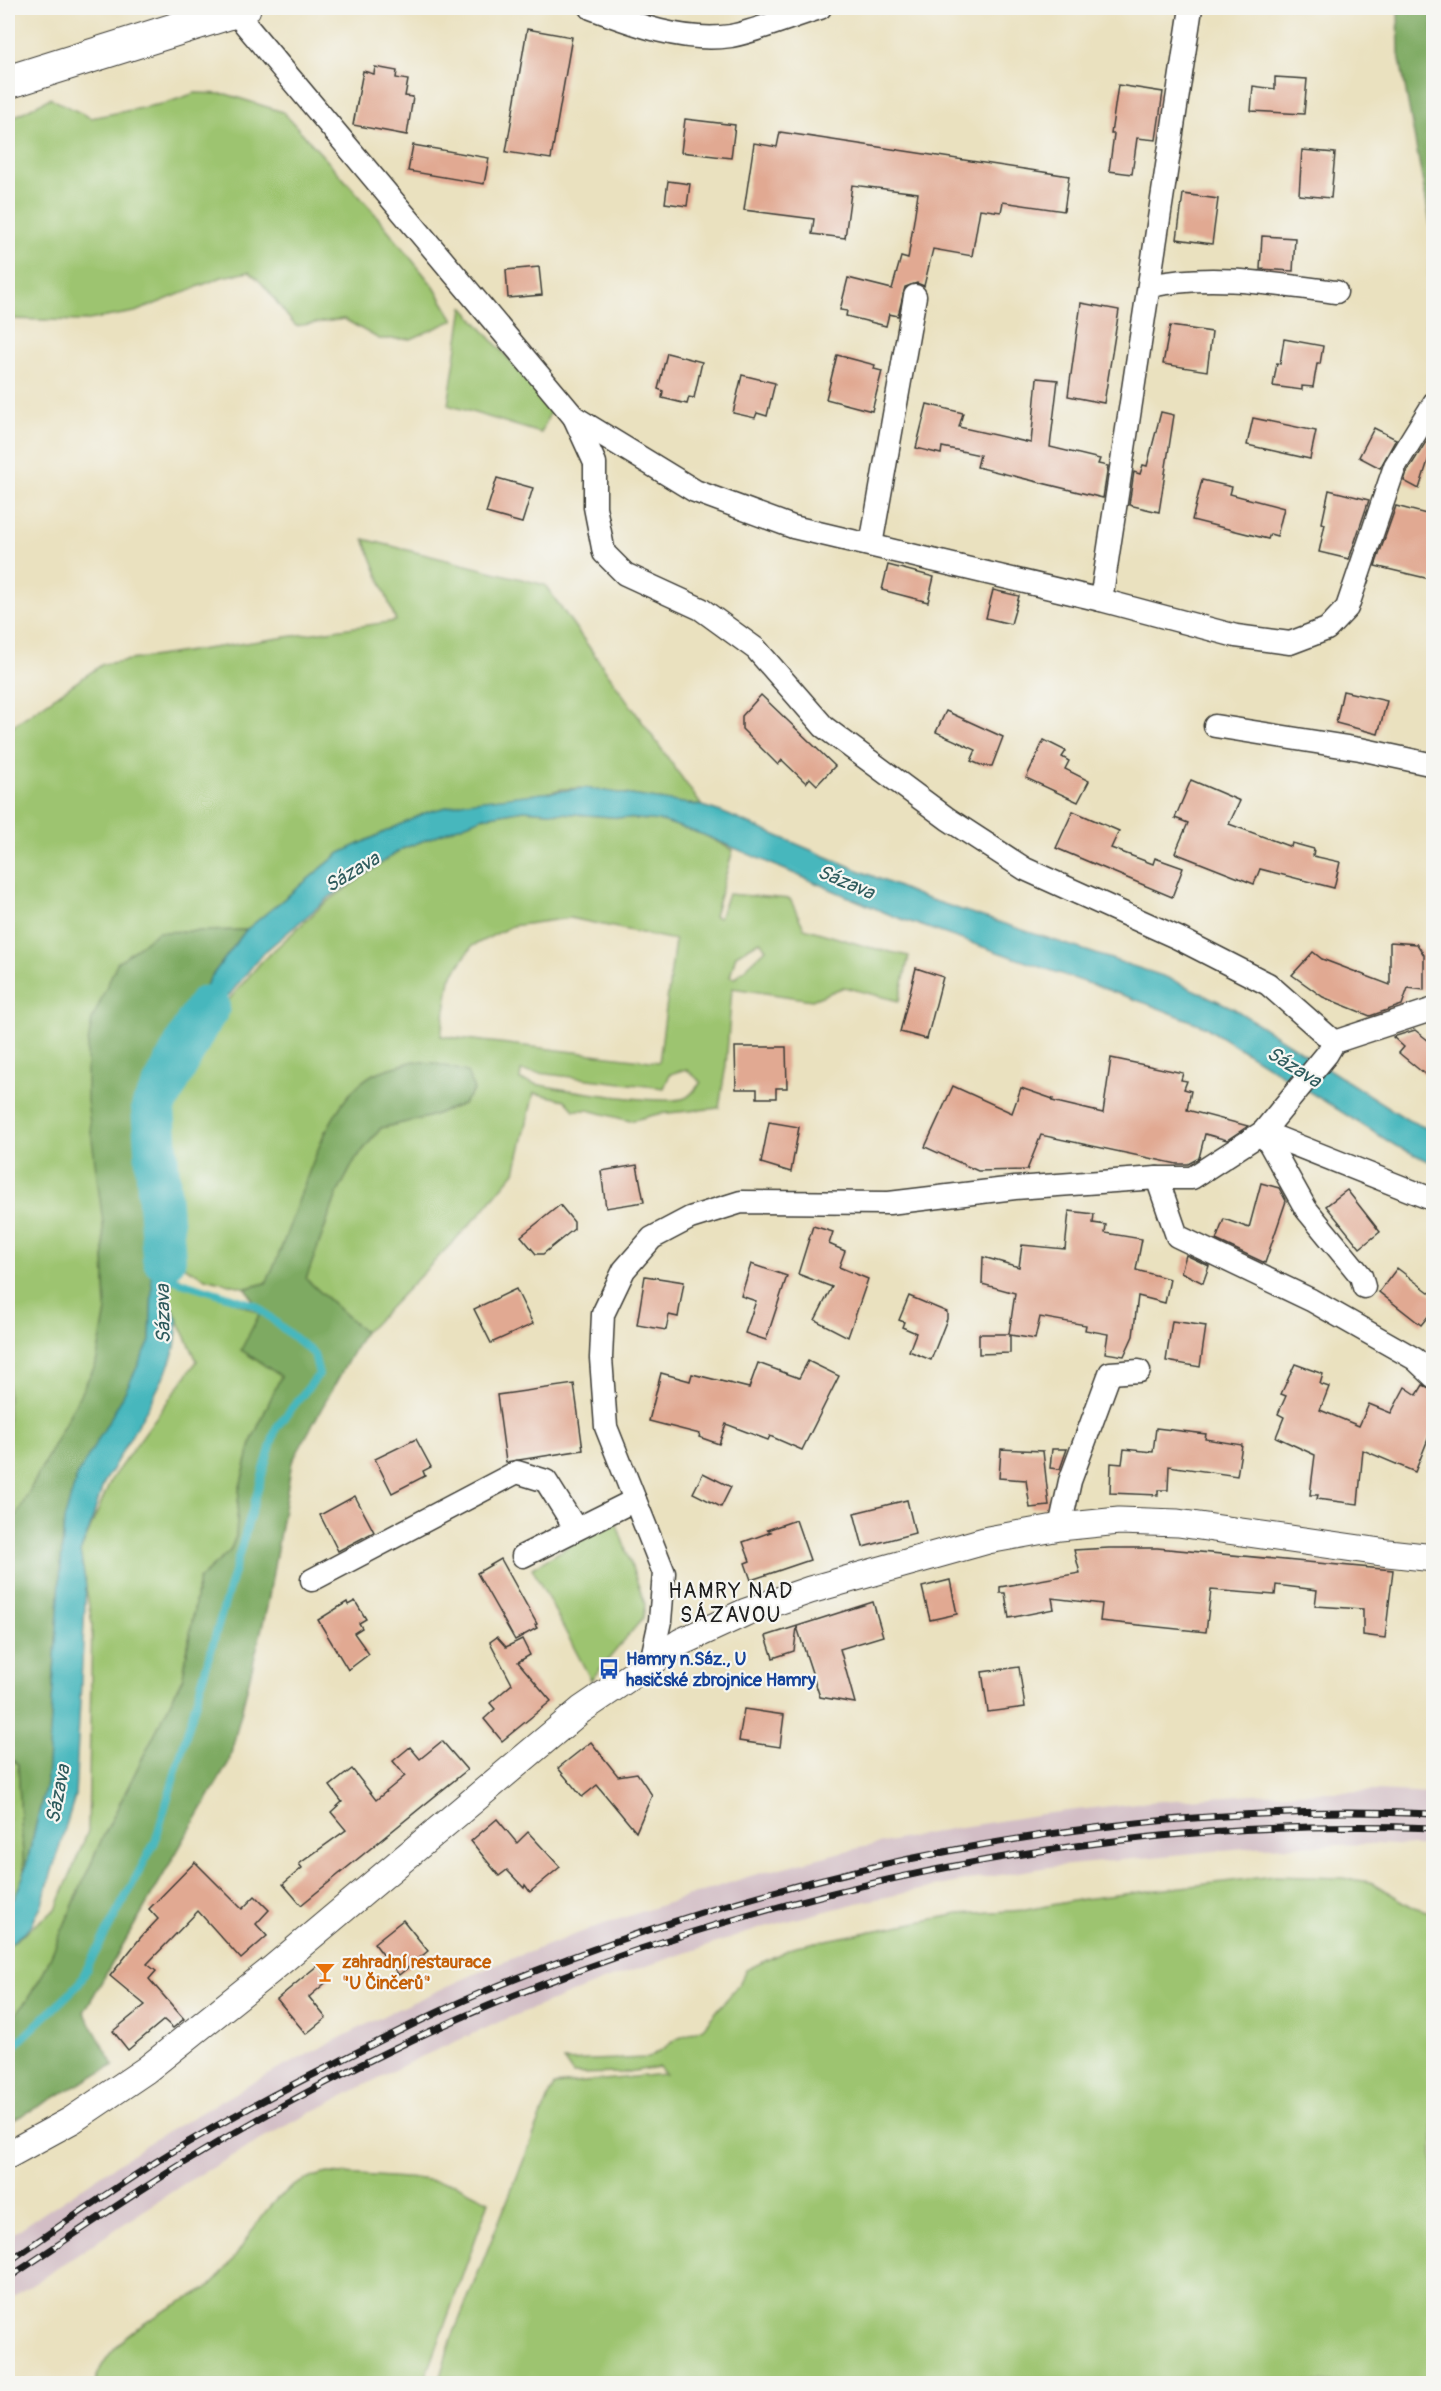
<svg xmlns="http://www.w3.org/2000/svg" width="1441" height="2391" font-family="Pangolin,sans-serif">
  <rect width="100%" height="100%" fill="#f6f6f2"/>
  <filter id="ink" filterUnits="userSpaceOnUse"><feTurbulence type="fractalNoise" baseFrequency=".0167" numOctaves="2"/><feDisplacementMap in="SourceGraphic" scale="12" xChannelSelector="R" yChannelSelector="G"/><feConvolveMatrix kernelMatrix="1 2 1 2 8 2 1 2 1" color-interpolation-filters="sRGB"/></filter>
  <filter id="wash" filterUnits="userSpaceOnUse"><feTurbulence type="fractalNoise" baseFrequency=".008" numOctaves="4" result="noise"/><feDisplacementMap in="SourceGraphic" scale="24" xChannelSelector="R" yChannelSelector="G"/><feGaussianBlur stdDeviation="1.35" result="paint"/><feColorMatrix in="noise" values="0 0 0 0 0 0 0 0 0 0 0 0 0 0 0 0 0 1.4 0 .05"/><feComposite in="paint" operator="in"/></filter>
  <g filter="url(#wash)">
    <rect width="100%" height="100%" fill="#eae1bf"/>
    <!-- industrial -->
    <path fill="#d2bdc5" d="M1375,1791L1433,1794V1847L1375,1844L1256,1847L1049,1867L959,1882L857,1903L765,1927L613,1977L511,2017L414,2060L289,2124L185,2183L8,2301V2237L156,2138L263,2077L391,2012L490,1967L595,1927L750,1876L845,1851L949,1829L1042,1814L1136,1803L1253,1794Z"/>
    <!-- green -->
    <g fill="#9dc46f" stroke="#5c7046" stroke-width="1.5" fill-rule="evenodd">
      <path d="M195,93L226,94L283,112L371,209L434,287L454,320L411,339H379L344,319L296,326C279,309 269,286 249,272L222,277L135,312L83,321L8,319V120L50,98L91,118L166,103Z"/>
      <path d="M463,307L552,408L541,433L448,405Z"/>
      <path d="M364,539L545,585L702,806L586,788L561,789L340,853L246,930L158,932L103,1223L106,1311L96,1364L8,1532V729L103,664L396,621Z"/>
      <path d="M524,810L662,821L704,835L733,850L714,916L719,918L728,894L790,899L804,928L868,947L909,956L899,1001L844,987L812,1000L732,988L726,1065L719,1108L658,1114L630,1121L588,1110H574L565,1100L534,1093L515,1172L478,1216L372,1326L364,1332L306,1279L337,1194L355,1160L381,1128L428,1117L463,1104L325,1131L279,1258L266,1283L246,1288L205,1278L181,1265L170,1236L155,1183L152,1118L163,1077L262,961L324,904L402,849L484,817ZM570,918L675,940L659,1062L441,1036L450,979L472,946L512,926ZM760,941L766,949L735,978L730,977L736,955ZM686,1069L701,1082C697,1087 691,1096 685,1098C664,1106 545,1088 520,1080L521,1071L664,1088L670,1074Z"/>
      <path d="M168,1273L260,1313L242,1350L281,1376L252,1440L239,1491L236,1536L230,1551L199,1579L183,1677L100,1843L44,1972L27,2000L8,2024V1946L56,1909L88,1831L92,1624L80,1552L112,1478L197,1361L166,1294Z"/>
      <path d="M615,1519L645,1604L643,1618L591,1680L532,1568Z"/>
      <path d="M8,1758L18,1764L24,1874L15,1897L8,1904Z"/>
      <path d="M1273,1876L1342,1878L1371,1882L1411,1906L1433,1913V2383H438L451,2340L554,2085L665,2074L659,2067L622,2073L573,2074L564,2061L649,2058L677,2039L703,2028L739,1984L746,1970L796,1946L959,1914L1026,1910L1083,1899Z"/>
      <path d="M328,2173L421,2179L455,2184L489,2201L424,2383H95C105,2345 145,2321 178,2304C188,2298 201,2294 210,2286C256,2244 257,2188 328,2173Z"/>
    </g>
    <!-- forest -->
    <g fill="#7eaa62" stroke="#4d633f" stroke-width="1.5">
      <path d="M1398,8H1433V334L1427,326L1431,227L1399,54Z"/>
      <path d="M246,930L211,977L145,1086L152,1288L150,1342L64,1520L47,1780L24,1874L18,1764L8,1758V1532L96,1364L106,1311L103,1223L87,1101V1049L92,1020L117,963L158,932Z"/>
      <path d="M414,1061L434,1063L467,1072L474,1090L463,1104L428,1117L381,1128L355,1160L337,1194L306,1279L364,1332L292,1462L267,1607L229,1762L84,2012L114,2065L8,2123V2024L27,2000L44,1972L100,1843L183,1677L199,1579L230,1551L236,1536L239,1491L252,1440L281,1376L241,1350L260,1313L246,1288L266,1283C296,1227 317,1108 370,1076C382,1069 400,1066 414,1061Z"/>
    </g>
    <!-- water -->
    <path fill="#47b7bd" stroke="#326a6c" stroke-width="1.5" d="M586,788L702,806L721,812L922,897L1166,977L1233,1008L1408,1120L1433,1131V1163L1396,1146L1204,1026L1148,1004L893,916L704,835L662,821L524,810L484,817L402,849L331,896L262,954L163,1078L152,1118L155,1183L173,1246L175,1276L168,1273L166,1294L178,1321L175,1348L167,1370L153,1398L103,1485L89,1530L80,1552L86,1586L75,1796L41,1907L30,1927L8,1946V1904L15,1897L24,1874L47,1780L64,1520L77,1476L121,1400L150,1341L152,1288L138,1111L145,1086L211,977L246,930L340,853L427,812L466,802Z"/>
    <g fill="none" stroke-linecap="round" stroke-linejoin="round">
      <!-- stream -->
      <path stroke="#47b7bd" stroke-width="8" d="M8,2052L78,1985L155,1842L276,1428L319,1374L314,1354L255,1305L165,1277"/>
      <!-- river -->
      <path stroke="#47b7bd" stroke-width="44" d="M164,1258L153,1108L198,1022L208,1007"/>
    </g>
    <g id="blocks">
      <!-- building -->
      <g fill="#e1a992">
        <path d="M527,29L572,37L551,159L506,152Z"/>
        <path d="M375,67L397,71L396,78L408,80L405,96L413,97L407,135L353,125L363,71L374,74Z"/>
        <path d="M1275,77L1307,79L1304,114L1251,111L1253,86L1275,89Z"/>
        <path d="M1118,85L1163,92L1156,140L1137,138L1132,174L1109,171L1114,134H1111Z"/>
        <path d="M685,119L735,125L731,158L681,152Z"/>
        <path d="M780,132L1069,176L1064,211L1003,202L1001,212L980,209L972,256L933,249L924,286L917,283L905,287L898,316L889,314L886,326L846,316L847,311L840,310L848,278L892,289L901,257L908,259L918,193L852,185L845,238L812,234L814,219L744,210L754,143L777,147Z"/>
        <path d="M413,145L489,158L484,184L408,171Z"/>
        <path d="M1302,150L1335,153L1331,198L1299,195Z"/>
        <path d="M668,181L690,184L687,206L665,203Z"/>
        <path d="M1183,194L1218,199L1212,244L1177,239Z"/>
        <path d="M1262,236L1295,238L1293,271L1260,269Z"/>
        <path d="M539,267L542,295L508,298L506,270Z"/>
        <path d="M1081,303L1119,310L1104,403L1068,396Z"/>
        <path d="M1170,326L1212,332L1207,371L1163,364Z"/>
        <path d="M1284,339L1323,346L1320,364H1317L1313,387L1302,386V390L1273,386L1277,363L1280,364Z"/>
        <path d="M667,353L702,362L694,398L689,397L687,404L662,398L663,391L658,389Z"/>
        <path d="M837,355L875,365L874,369L882,371L872,411L826,399Z"/>
        <path d="M742,375L775,383L767,416L757,413L755,418L733,413Z"/>
        <path d="M1037,378L1058,380L1050,447L1100,459L1098,464L1108,466L1103,498L977,467L980,455L942,447L941,454L916,448L927,404L963,413L959,427L1031,443Z"/>
        <path d="M1161,412L1174,415L1159,512L1129,505L1134,472L1140,474L1143,465L1147,466Z"/>
        <path d="M1253,418L1316,431L1310,459L1247,445Z"/>
        <path d="M1374,428L1396,439L1380,468L1359,457Z"/>
        <path d="M1434,429V442L1419,489L1404,481L1407,472Z"/>
        <path d="M497,478L533,488L522,523L486,513Z"/>
        <path d="M1202,480L1232,487L1230,494L1284,508L1277,536L1270,534L1268,539L1192,520Z"/>
        <path d="M1329,490L1369,500L1349,559L1319,552L1325,524L1322,523Z"/>
        <path d="M1396,506L1434,516V580L1375,566Z"/>
        <path d="M888,565L934,577L928,602L882,590Z"/>
        <path d="M993,590L1019,596L1011,624L986,618Z"/>
        <path d="M1343,691L1387,701L1378,734L1336,723Z"/>
        <path d="M761,695L835,766L817,785L810,778L806,783L782,760L778,765L742,729V716Z"/>
        <path d="M946,711L1003,737L992,766H983L971,761L976,750L936,732Z"/>
        <path d="M1044,740L1066,751L1062,757L1069,761L1065,769L1089,781L1078,802L1026,778Z"/>
        <path d="M1191,780L1240,801L1229,824L1291,847L1292,843L1314,849L1313,856L1340,862L1334,888L1260,869L1254,884L1175,853L1188,823L1175,818Z"/>
        <path d="M1073,811L1119,831L1111,848L1153,864L1155,858L1183,868L1172,897L1056,848Z"/>
        <path d="M1390,942L1417,944L1424,955V990L1408,988L1402,1005L1370,1016L1323,997L1292,975L1313,952L1322,959L1390,985Z"/>
        <path d="M916,968L943,977L927,1039L900,1032Z"/>
        <path d="M1415,1030L1434,1045V1082L1399,1053L1404,1047L1393,1037Z"/>
        <path d="M735,1047H786L787,1088H776V1098H757V1089H736Z"/>
        <path d="M1111,1058L1183,1073L1181,1080L1187,1081L1184,1089L1191,1091L1187,1110L1248,1126L1227,1140L1205,1134L1199,1158L1188,1164H1177L1041,1135L1027,1170L978,1171L925,1147L953,1086L1012,1113L1021,1088L1053,1099L1052,1101L1103,1113Z"/>
        <path d="M769,1122L799,1127L791,1172L761,1163Z"/>
        <path d="M637,1165L644,1202L606,1208L601,1171Z"/>
        <path d="M1261,1183L1279,1188L1286,1201L1265,1263L1216,1240L1224,1219L1249,1228Z"/>
        <path d="M1347,1190L1380,1232L1360,1248L1326,1206Z"/>
        <path d="M560,1205L574,1222V1229L543,1254H536L521,1236Z"/>
        <path d="M1069,1211L1094,1214L1093,1223L1106,1225L1105,1233L1142,1239L1136,1270L1170,1279L1165,1303L1138,1296L1133,1336L1124,1356L1105,1353L1108,1334L1085,1330L1086,1325L1040,1317L1035,1339L1010,1335V1353L979,1354V1334H1009L1015,1293L982,1284L983,1257L1019,1267L1022,1245L1065,1249Z"/>
        <path d="M813,1226L833,1232L829,1244L845,1251L839,1267L868,1279L848,1337L815,1320L832,1287L798,1274Z"/>
        <path d="M1186,1255L1209,1266L1203,1283L1181,1272Z"/>
        <path d="M751,1264L787,1276L766,1340L745,1333L756,1301L741,1296Z"/>
        <path d="M1397,1268L1434,1296V1309L1421,1325L1379,1292Z"/>
        <path d="M645,1276L684,1282L678,1317L669,1315L666,1330L637,1325Z"/>
        <path d="M516,1289L533,1324L491,1343L474,1309Z"/>
        <path d="M909,1296L947,1312V1319L931,1360L909,1351L916,1333L902,1327L904,1322L899,1320Z"/>
        <path d="M1172,1321L1206,1326L1200,1367L1166,1361Z"/>
        <path d="M808,1361L839,1376L802,1450L770,1436L768,1440L726,1424L719,1444L699,1437L700,1434L649,1421L661,1373L690,1381L692,1374L749,1388L758,1363L799,1378Z"/>
        <path d="M1295,1364L1323,1374L1320,1384L1329,1387L1320,1410L1359,1426L1369,1404L1391,1413L1405,1387L1417,1395L1423,1385L1434,1390V1424L1415,1472L1363,1450L1358,1504L1317,1499L1318,1495H1310L1315,1455L1276,1437L1284,1417L1278,1414L1286,1396L1281,1394Z"/>
        <path d="M574,1384L583,1450L506,1462L497,1395Z"/>
        <path d="M1156,1428L1206,1434L1205,1439L1242,1445L1237,1476L1169,1466L1168,1490H1158V1495L1110,1493L1111,1463L1122,1464L1124,1449L1153,1452Z"/>
        <path d="M416,1439L431,1467L423,1471L425,1476L392,1493L375,1459Z"/>
        <path d="M1001,1449L1043,1451L1049,1506L1030,1508L1026,1480L999,1478Z"/>
        <path d="M1052,1449H1067L1060,1469L1050,1468Z"/>
        <path d="M703,1473L731,1487L721,1507L693,1493Z"/>
        <path d="M355,1496L374,1532L338,1551L320,1515Z"/>
        <path d="M907,1500L915,1533L863,1547L854,1513Z"/>
        <path d="M796,1520L810,1560L751,1580L745,1563L750,1561L743,1542L771,1532L767,1530Z"/>
        <path d="M1109,1548H1157L1393,1570L1385,1638L1363,1635V1609L1315,1606L1317,1590L1276,1585L1275,1595L1211,1590L1206,1632L1100,1621L1102,1604L1052,1598L1054,1609L1009,1618L1005,1593H1000V1587L1080,1573L1074,1550Z"/>
        <path d="M501,1559L537,1624L535,1625L537,1628L515,1640L477,1573Z"/>
        <path d="M950,1580L957,1614L930,1620L922,1587Z"/>
        <path d="M355,1601L366,1619L359,1623L362,1628L354,1633L369,1654L348,1670L318,1620L347,1602L348,1605Z"/>
        <path d="M873,1602L883,1636L840,1649L855,1703L820,1697L797,1627L794,1651L773,1658L766,1636Z"/>
        <path d="M497,1637L506,1647L522,1639L530,1655L518,1662L551,1701L502,1741L484,1719L495,1709L490,1703L512,1684L490,1642Z"/>
        <path d="M1019,1667L1025,1707L988,1712L982,1672Z"/>
        <path d="M744,1709L784,1715L780,1747L739,1741Z"/>
        <path d="M442,1741L467,1770L301,1905L283,1884L302,1868L299,1864L346,1830L331,1812L342,1802L330,1786L352,1769L376,1800L405,1776L393,1761L410,1747L420,1759Z"/>
        <path d="M591,1742L618,1776L637,1773L652,1795L636,1832L597,1785L582,1797L558,1768Z"/>
        <path d="M497,1819L517,1843L528,1832L560,1867L530,1892L525,1885L524,1888L507,1870L499,1876L471,1841Z"/>
        <path d="M195,1862L242,1909L255,1896L269,1910L256,1924L267,1936L241,1959L198,1911L147,1964L156,1971L149,1979L184,2019L173,2028L164,2020L128,2050L113,2031L145,2005L110,1976L141,1937L158,1919L149,1909Z"/>
        <path d="M403,1920L428,1951L399,1975L374,1943Z"/>
        <path d="M318,1965L330,1979L309,1997L326,2018L306,2034L277,1999Z"/>
      </g>
    </g>
  </g>
  <g filter="url(#ink)">
    <use href="#blocks" fill-opacity="0" stroke="#3b3a34" stroke-width="1.5"/>
    <g fill="none" stroke-linecap="round" stroke-linejoin="round">
      <!-- minor casing -->
      <g stroke="#3b3a34" stroke-width="25">
        <g id="minor">
          <path d="M591,8C633,24 684,43 731,36C757,31 793,16 820,8"/>
          <path d="M234,11L574,417L595,463V507L604,553L625,574L701,609L756,649L824,727L948,819L1025,869L1178,938L1268,984L1334,1042L1327,1054L1263,1132L1192,1178H1157L1015,1188L889,1203L741,1202L690,1218L652,1238L624,1270L603,1314L601,1358L606,1427L664,1573L660,1621L651,1662"/>
          <path d="M1150,286C1211,273 1274,284 1336,292"/>
          <path d="M574,417L695,491L793,527L1101,600L1236,636L1290,643L1327,629L1347,608L1395,466L1434,403"/>
          <path d="M871,545L915,296"/>
          <path d="M1101,600L1191,8"/>
          <path d="M1215,726L1360,749L1434,765"/>
          <path d="M1334,1042L1434,1009"/>
          <path d="M1263,1132L1306,1209L1361,1276L1364,1287"/>
          <path d="M1263,1132L1434,1200"/>
          <path d="M1157,1178L1177,1236L1311,1300L1415,1359L1434,1377"/>
          <path d="M1060,1527L1070,1481L1110,1373L1139,1371"/>
          <path d="M523,1556L635,1500"/>
          <path d="M312,1580L517,1472L546,1481L576,1529"/>
        </g>
      </g>
      <!-- tertiary casing -->
      <g stroke="#3b3a34" stroke-width="29">
        <path id="tertiary" d="M8,2155L72,2120L146,2070L271,1970L581,1710L681,1642L746,1612L810,1590L988,1540L1060,1527L1119,1521L1178,1523L1388,1553L1434,1558"/>
      </g>
      <!-- primary casing -->
      <g stroke="#3b3a34" stroke-width="35">
        <path id="primary" d="M8,82L244,8"/>
      </g>
      <!-- minor -->
      <use href="#minor" stroke="#fff" stroke-width="22"/>
      <!-- tertiary -->
      <use href="#tertiary" stroke="#fff" stroke-width="27"/>
      <!-- primary -->
      <use href="#primary" stroke="#fff" stroke-width="33"/>
      <!-- rail casing -->
      <g stroke="#1c1c1c" stroke-width="7">
        <g id="rail">
          <path d="M8,2262C60,2226 112,2189 167,2155C221,2122 278,2092 334,2064C389,2036 443,2008 500,1985C796,1865 1114,1800 1434,1814"/>
          <path d="M8,2278C63,2242 118,2204 174,2169C245,2125 320,2084 395,2048C487,2003 583,1967 680,1936C924,1859 1177,1818 1434,1828"/>
        </g>
      </g>
      <!-- rail -->
      <use href="#rail" stroke="#f6f6f2" stroke-width="4.5" stroke-dasharray="14" stroke-linecap="butt"/>
    </g>
  </g>
  <!-- icons -->
  <defs>
    <g id="bus-bare" transform="scale(1.62)"><path d="M-5-6H5V4H4V6H2V4H-2V6H-4V4H-5ZM-3.5-4V0h7V-4ZM-3.5 1.2v1.5H-2V1.2ZM2 1.2v1.5H3.5V1.2Z" fill="#1a4fb4" stroke="#f6f6f2" stroke-width="2.5" paint-order="stroke"/></g>
    <g id="bar-bare" transform="scale(1.62)"><path d="M-6-5H6L.8 .8V4.5H3.5V6h-7V4.5H-.8V.8Z" fill="#e8710a" stroke="#f6f6f2" stroke-width="2.5" paint-order="stroke"/></g>
  </defs>
  <g fill-rule="evenodd">
    <use href="#bus-bare" x="609" y="1669"/>
    <use href="#bar-bare" x="325" y="1972"/>
  </g>
  <g text-anchor="middle" dominant-baseline="central" stroke-width="4.5" stroke-linejoin="round" paint-order="stroke">
    <!-- transit labels -->
    <g font-size="18" font-weight="bold" fill="#164399" stroke="#f6f6f2" text-anchor="start">
      <text x="626" y="1659">Hamry n.Sáz., U<tspan x="626" dy="21">hasičské zbrojnice Hamry</tspan></text>
    </g>
    <!-- food labels -->
    <g font-size="18" font-weight="bold" fill="#c56008" stroke="#f6f6f2" text-anchor="start">
      <text x="342" y="1962">zahradní restaurace<tspan x="342" dy="21">"U Činčerů"</tspan></text>
    </g>
    <!-- water labels -->
    <g font-size="20" font-style="italic" fill="#2d5a5c" stroke="#f6f6f2">
      <text transform="translate(352 872) rotate(-31)">Sázava</text>
      <text transform="translate(846 882) rotate(23)">Sázava</text>
      <text transform="translate(1294 1067) rotate(32)">Sázava</text>
      <text transform="translate(163 1314) rotate(-91)">Sázava</text>
      <text transform="translate(58 1794) rotate(-79)">Sázava</text>
    </g>
    <!-- quarter labels -->
    <g font-size="21" letter-spacing="1.5" fill="#1c1c1c" stroke="#f6f6f2">
      <text x="731" y="1591">HAMRY NAD<tspan x="731" dy="24">SÁZAVOU</tspan></text>
    </g>
  </g>
  <!-- margin -->
  <rect width="1441" height="2391" fill="none" stroke="#f6f6f2" stroke-width="30"/>
</svg>
